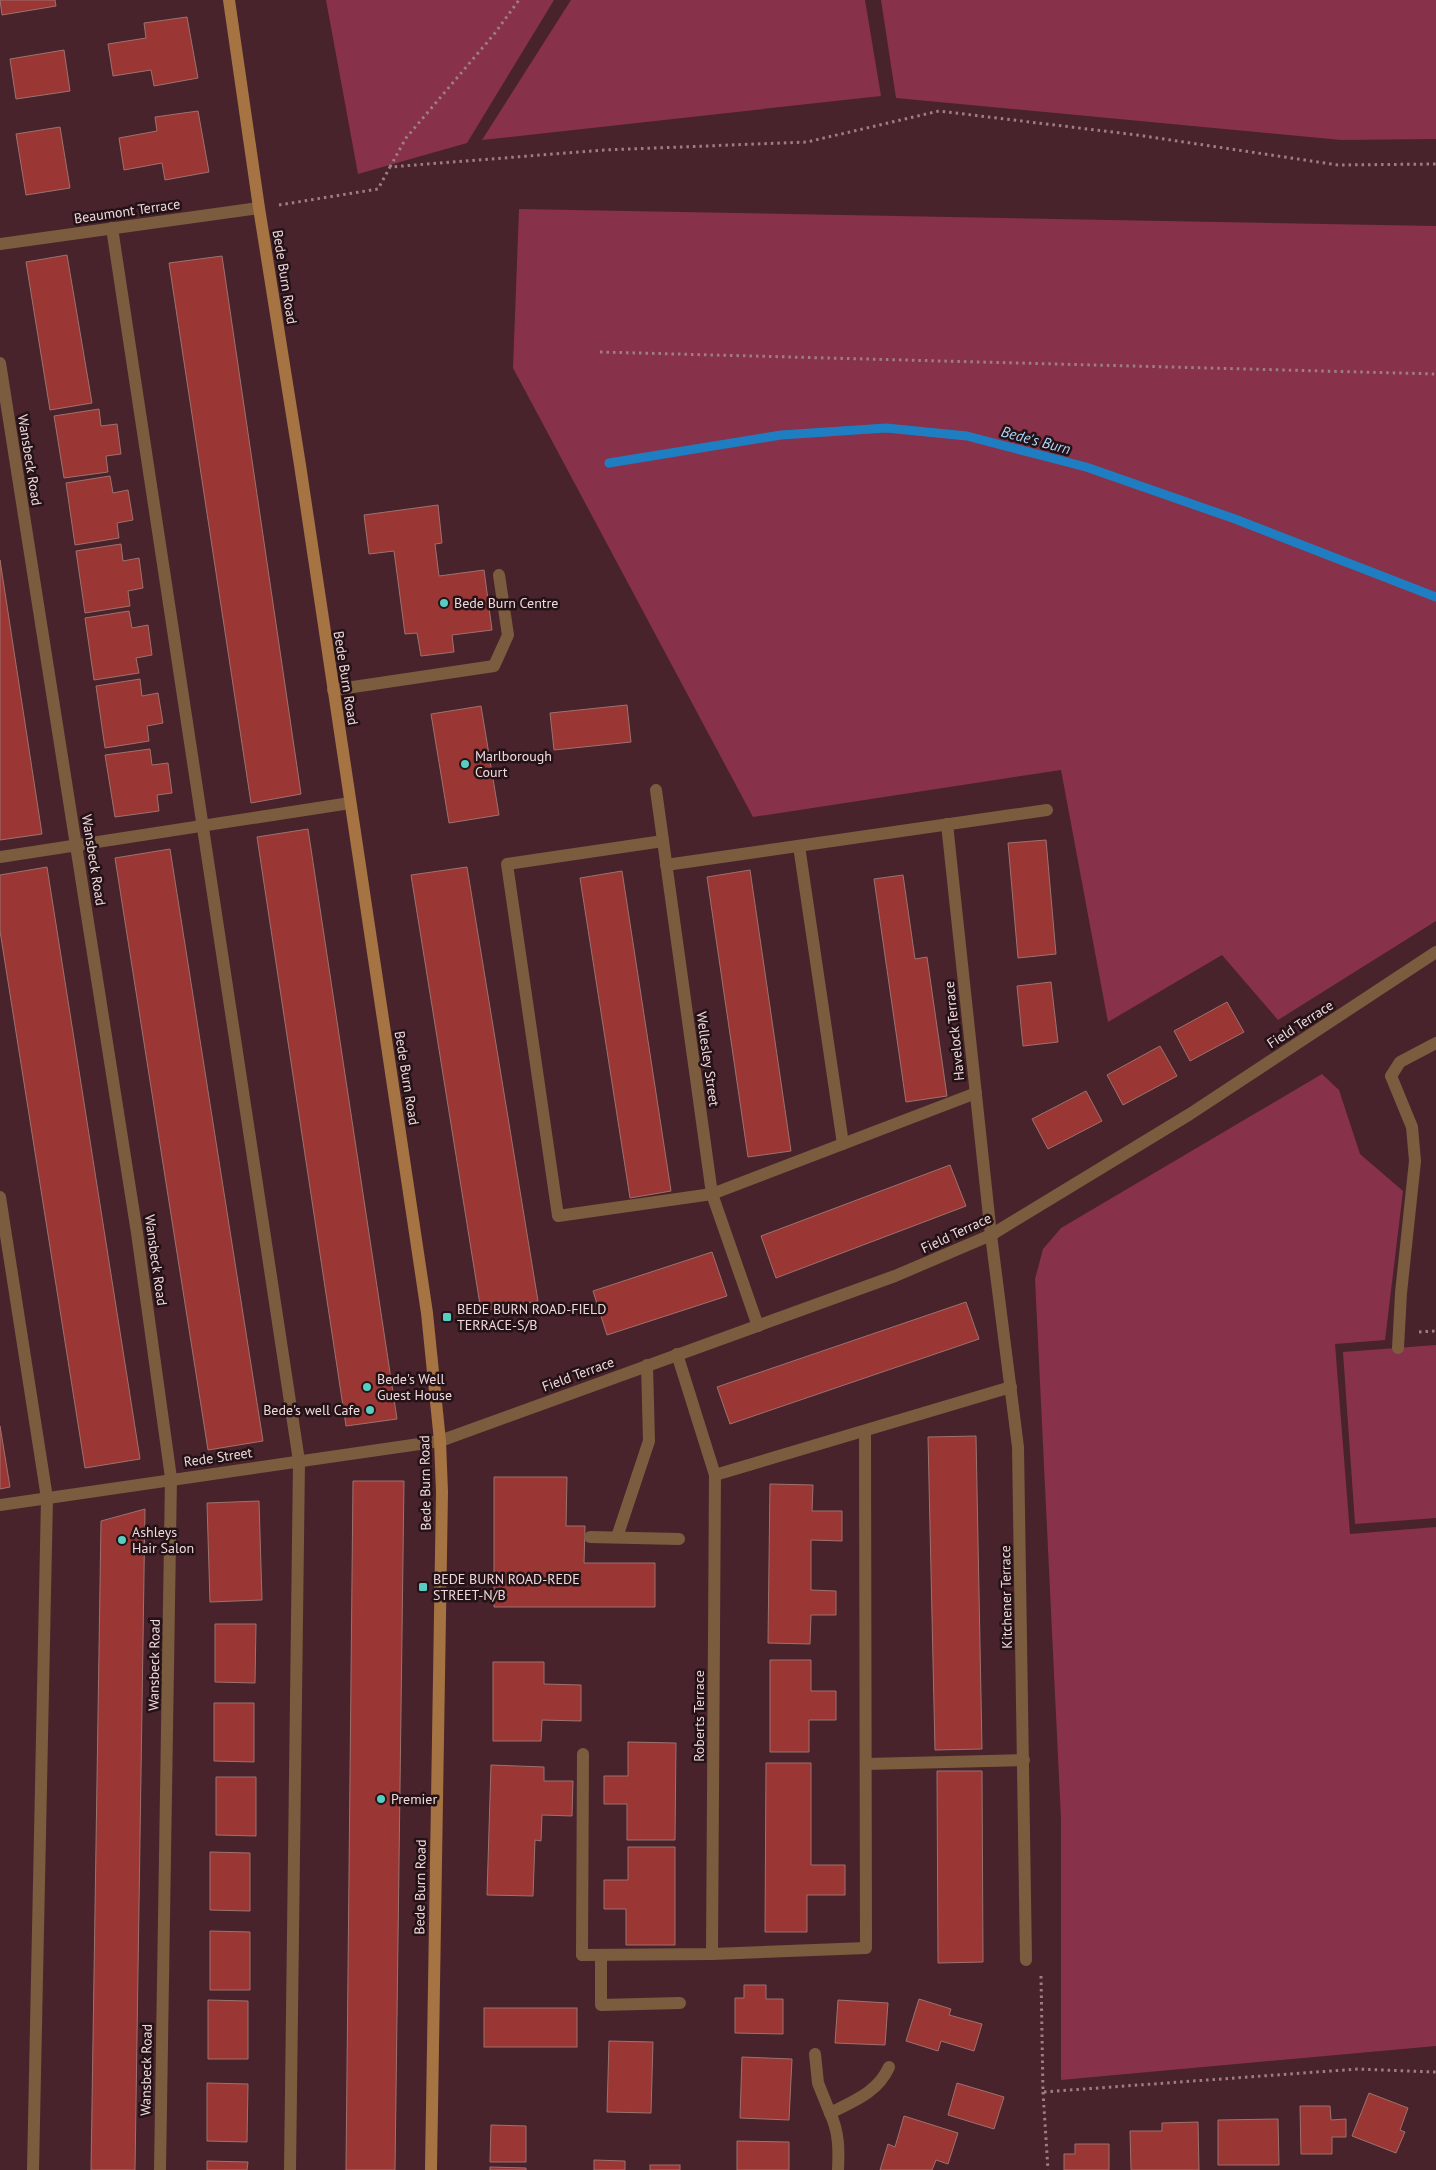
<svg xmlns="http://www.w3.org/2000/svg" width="1436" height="2170" font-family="'PT Sans',sans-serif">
  <rect width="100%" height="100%" fill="#48232c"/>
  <!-- green -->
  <g fill="#87314a">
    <path d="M326,0H554L467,143L358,174Z"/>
    <path d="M571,0H865L881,96L482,140Z"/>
    <path d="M881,0H1436V139L1341,140L896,98Z"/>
    <path d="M519,209L1436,226V921L1278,1020L1222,955L1108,1022L1061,770L753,817L513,368Z"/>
    <path d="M1322,1074L1339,1090L1360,1154L1403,1191L1385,1340L1335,1344L1350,1534L1436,1527V2046L1061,2080V1819L1035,1279L1043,1249L1061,1228Z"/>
    <path d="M1436,1345V1518L1355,1524L1343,1352Z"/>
  </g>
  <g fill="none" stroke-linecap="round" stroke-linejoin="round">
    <!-- stream -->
    <path stroke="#1f7ec1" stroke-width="9" d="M609,463L781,435L886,428L967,436L1086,467L1235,519L1436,597"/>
  </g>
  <!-- building -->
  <g fill="#9a3734" stroke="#9e716d">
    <path d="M0,0H55L56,6L2,15Z"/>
    <path d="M187,17L198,78L154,86L151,70L113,76L108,44L146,38L144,23Z"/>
    <path d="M64,50L70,91L16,99L10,59Z"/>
    <path d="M198,111L209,172L165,180L162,163L124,170L119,138L157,131L155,117Z"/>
    <path d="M60,127L70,188L26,195L16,134Z"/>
    <path d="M67,255L92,403L50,410L26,262Z"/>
    <path d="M222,256L301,794L251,803L169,263Z"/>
    <path d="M99,409L101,426L117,424L121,454L106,456L108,472L64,478L54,416Z"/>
    <path d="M110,476L113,493L128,490L133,520L117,523L119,538L75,545L66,483Z"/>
    <path d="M438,505L442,543L435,544L439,576L484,570L492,630L452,635L454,652L421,656L417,633L405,634L394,551L369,554L364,515Z"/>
    <path d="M121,544L123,561L139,558L143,588L128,591L130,606L85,613L76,551Z"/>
    <path d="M0,560L42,834L0,840Z"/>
    <path d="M129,611L132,628L148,625L152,655L136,658L139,673L94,680L85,618Z"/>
    <path d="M140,679L142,696L158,693L163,723L147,726L149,741L105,748L96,686Z"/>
    <path d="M627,705L631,742L554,750L550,713Z"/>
    <path d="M481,706L499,815L449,823L431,714Z"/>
    <path d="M150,749L152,765L168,763L172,793L157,795L159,811L115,817L105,755Z"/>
    <path d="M308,829L397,1419L346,1426L257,837Z"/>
    <path d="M1046,840L1056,954L1018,958L1008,843Z"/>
    <path d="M170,849L263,1441L208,1450L115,858Z"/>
    <path d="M47,867L140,1459L85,1468L0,931V875Z"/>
    <path d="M467,867L538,1301L481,1311L411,875Z"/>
    <path d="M750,870L791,1151L748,1157L707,877Z"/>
    <path d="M622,871L671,1191L630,1198L580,878Z"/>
    <path d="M903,875L915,959L927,957L947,1096L906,1102L874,879Z"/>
    <path d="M1051,982L1058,1042L1023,1046L1017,986Z"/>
    <path d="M1227,1002L1244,1032L1190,1061L1174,1031Z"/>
    <path d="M1160,1046L1177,1076L1123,1105L1107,1075Z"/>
    <path d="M1086,1091L1102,1121L1048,1149L1032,1119Z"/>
    <path d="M950,1165L966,1206L776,1278L761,1236Z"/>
    <path d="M712,1252L727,1296L607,1335L593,1291Z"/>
    <path d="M966,1302L979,1339L730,1424L717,1387Z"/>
    <path d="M0,1426L10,1487L0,1489Z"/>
    <path d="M976,1436L982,1749L935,1750L928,1437Z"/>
    <path d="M494,1477H567L566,1526H585L584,1563H655V1607H494Z"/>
    <path d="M353,1481H404L395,2170H346Z"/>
    <path d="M770,1484L813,1485L812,1511H842V1541L811,1540V1590L836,1591V1615H811L810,1644L768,1643Z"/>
    <path d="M259,1501L262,1600L210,1602L207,1503Z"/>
    <path d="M145,1509L135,2170H91L101,1521Z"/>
    <path d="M215,1624H256L255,1683L215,1682Z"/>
    <path d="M770,1660H811V1691H836V1720H809V1752H770Z"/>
    <path d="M493,1662H544V1684L581,1685V1721L542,1720L541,1741H493Z"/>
    <path d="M214,1703H254V1762L214,1761Z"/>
    <path d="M628,1742L676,1743L675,1840H627V1804H604V1776H628Z"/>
    <path d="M766,1763H811V1865H845V1895H807V1932H765Z"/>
    <path d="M491,1765L544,1767V1781H573L572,1816L542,1815L541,1841L535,1840L533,1896L487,1895Z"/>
    <path d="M937,1771H982L983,1962L938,1963Z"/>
    <path d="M216,1777H256V1836L216,1835Z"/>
    <path d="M628,1847H675V1945H626V1909H604V1880H628Z"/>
    <path d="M210,1852L250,1853V1911L210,1910Z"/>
    <path d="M210,1931L250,1932V1990H210Z"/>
    <path d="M744,1985H766V1999H783V2034L735,2033V1998H744Z"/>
    <path d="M919,1999L951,2009L949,2015L982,2024L974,2051L941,2041L938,2051L906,2041Z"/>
    <path d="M208,2000L248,2001V2059H208Z"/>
    <path d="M838,2000L888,2003L885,2045L835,2043Z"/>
    <rect x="484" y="2008" width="93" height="39"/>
    <path d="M609,2041L653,2042L651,2113L607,2112Z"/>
    <path d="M742,2057L792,2059L789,2120L740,2118Z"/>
    <path d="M207,2083L248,2084L247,2142L207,2141Z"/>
    <path d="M957,2083L1004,2097L994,2129L948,2115Z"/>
    <path d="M1369,2093L1408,2108L1400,2130L1405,2132L1396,2153L1352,2136Z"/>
    <path d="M1300,2106H1330L1331,2120L1346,2119V2137H1332V2154H1301Z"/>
    <path d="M904,2116L958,2133L948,2164L936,2160L932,2170H880L888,2144L895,2147Z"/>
    <path d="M1278,2119L1279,2165H1218V2120Z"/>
    <path d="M1198,2122L1199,2170H1131L1130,2131H1162V2123Z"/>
    <path d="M491,2125L526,2126V2162H490Z"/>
    <path d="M737,2141L789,2142V2170H737Z"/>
    <path d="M1075,2144H1109V2170H1064V2154H1075Z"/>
    <path d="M594,2160L625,2161V2170H594Z"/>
    <path d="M207,2161L248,2162L247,2170H207Z"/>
    <rect x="650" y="2165" width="30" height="5"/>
    <path d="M490,2167L526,2168V2170H490Z"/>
  </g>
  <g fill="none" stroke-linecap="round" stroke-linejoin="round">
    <!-- path -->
    <g stroke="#9d7e84" stroke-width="3" stroke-dasharray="2.5 4" stroke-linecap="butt">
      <path d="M390,167L406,138L495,33L519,0"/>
      <path d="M279,205L378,189L390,167L604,150L807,142L939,111L1137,135L1338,165L1436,164"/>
      <path d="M600,352L1436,374"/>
      <path d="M1419,1332L1436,1331"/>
      <path d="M1041,1976L1043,2092L1358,2069L1436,2072"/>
      <path d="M1043,2092L1048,2170"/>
    </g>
    <!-- service -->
    <g stroke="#7b5c3e" stroke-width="12">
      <path d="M112,228L299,1461L290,2170"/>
      <path d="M333,690L494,666L508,635L499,575"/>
      <path d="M663,841L507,864L558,1216L712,1194L976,1093"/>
      <path d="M799,846L843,1144"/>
      <path d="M0,857L350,803"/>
      <path d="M666,865L1047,810"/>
      <path d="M0,1197L47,1498L33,2170"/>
      <path d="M1398,1348L1401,1293L1415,1161L1412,1127L1391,1076L1400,1062L1436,1043"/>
      <path d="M715,1475L1011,1387"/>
      <path d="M590,1537L679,1539"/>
      <path d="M617,1537L649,1441L647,1365"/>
      <path d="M866,1764L1024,1760"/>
      <path d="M712,1954L866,1948L865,1431"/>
      <path d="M582,1955L583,1754"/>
      <path d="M601,1955V2005L680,2003"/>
    </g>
    <!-- minor -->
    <g stroke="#7b5c3e" stroke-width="12">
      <path d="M0,244L259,208"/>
      <path d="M0,363L137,1233L171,1478L160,2170"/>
      <path d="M656,790L712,1194L758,1326"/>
      <path d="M947,824L991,1235L1018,1447L1026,1960"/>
      <path d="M0,1505C146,1483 293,1463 440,1441"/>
      <path d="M582,1955L712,1954L715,1475L677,1354"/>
      <path d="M815,2054L818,2083L830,2113C854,2101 878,2092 889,2067"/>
      <path d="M830,2113C839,2132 839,2149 838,2170"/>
    </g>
    <!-- tertiary -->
    <path stroke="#7b5c3e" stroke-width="12" d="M440,1441L895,1276L991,1235L1190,1114L1436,952"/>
    <!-- secondary -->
    <path stroke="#a57442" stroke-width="12" d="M229,0L259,208L300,465L427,1313L440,1441L442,1492L431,2170"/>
  </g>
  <!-- markers -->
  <g fill="#57cec1" stroke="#231216" stroke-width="2">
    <circle cx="444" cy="603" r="5"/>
    <circle cx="465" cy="764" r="5"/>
    <rect x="442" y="1312" width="10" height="10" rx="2.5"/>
    <circle cx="367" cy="1387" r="5"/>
    <circle cx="370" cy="1410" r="5"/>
    <circle cx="122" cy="1540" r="5"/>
    <rect x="418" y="1582" width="10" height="10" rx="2.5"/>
    <circle cx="381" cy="1799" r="5"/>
  </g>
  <g text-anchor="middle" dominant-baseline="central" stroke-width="5" stroke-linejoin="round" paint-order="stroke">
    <!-- street labels -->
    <g font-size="14" fill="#f1d8dc" stroke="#231216">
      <text transform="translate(127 211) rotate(-8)">Beaumont Terrace</text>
      <text transform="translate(285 277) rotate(81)">Bede Burn Road</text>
      <text transform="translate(30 460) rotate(81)">Wansbeck Road</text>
      <text transform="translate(346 678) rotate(81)">Bede Burn Road</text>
      <text transform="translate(94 860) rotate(81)">Wansbeck Road</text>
      <text transform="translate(1300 1024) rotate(-33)">Field Terrace</text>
      <text transform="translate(954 1031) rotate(-96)">Havelock Terrace</text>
      <text transform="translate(708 1059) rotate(82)">Wellesley Street</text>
      <text transform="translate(407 1078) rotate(81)">Bede Burn Road</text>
      <text transform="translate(956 1233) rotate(-25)">Field Terrace</text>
      <text transform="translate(156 1260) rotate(82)">Wansbeck Road</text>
      <text transform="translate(578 1374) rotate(-20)">Field Terrace</text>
      <text transform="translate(218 1457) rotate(-8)">Rede Street</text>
      <text transform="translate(425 1483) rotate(-91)">Bede Burn Road</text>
      <text transform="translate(1006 1597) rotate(-91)">Kitchener Terrace</text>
      <text transform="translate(154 1665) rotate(-89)">Wansbeck Road</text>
      <text transform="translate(699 1716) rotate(-90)">Roberts Terrace</text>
      <text transform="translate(420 1887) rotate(-89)">Bede Burn Road</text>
      <text transform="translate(146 2070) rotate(-89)">Wansbeck Road</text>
    </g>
    <!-- poi labels -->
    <g font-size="14" fill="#f1d8dc" stroke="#231216" text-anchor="start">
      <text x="454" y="603">Bede Burn Centre</text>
      <text x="475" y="756">Marlborough<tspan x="475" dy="16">Court</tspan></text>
      <text x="457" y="1309">BEDE BURN ROAD-FIELD<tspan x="457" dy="16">TERRACE-S/B</tspan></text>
      <text x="377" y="1379">Bede's Well<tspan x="377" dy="16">Guest House</tspan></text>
      <text x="360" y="1410" text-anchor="end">Bede's well Cafe</text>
      <text x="132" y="1532">Ashleys<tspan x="132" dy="16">Hair Salon</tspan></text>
      <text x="433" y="1579">BEDE BURN ROAD-REDE<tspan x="433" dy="16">STREET-N/B</tspan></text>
      <text x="391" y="1799">Premier</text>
    </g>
    <!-- water labels -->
    <g font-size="15" font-style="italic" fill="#afd7fb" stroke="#231216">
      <text transform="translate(1036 440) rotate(15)">Bede's Burn</text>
    </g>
  </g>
</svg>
